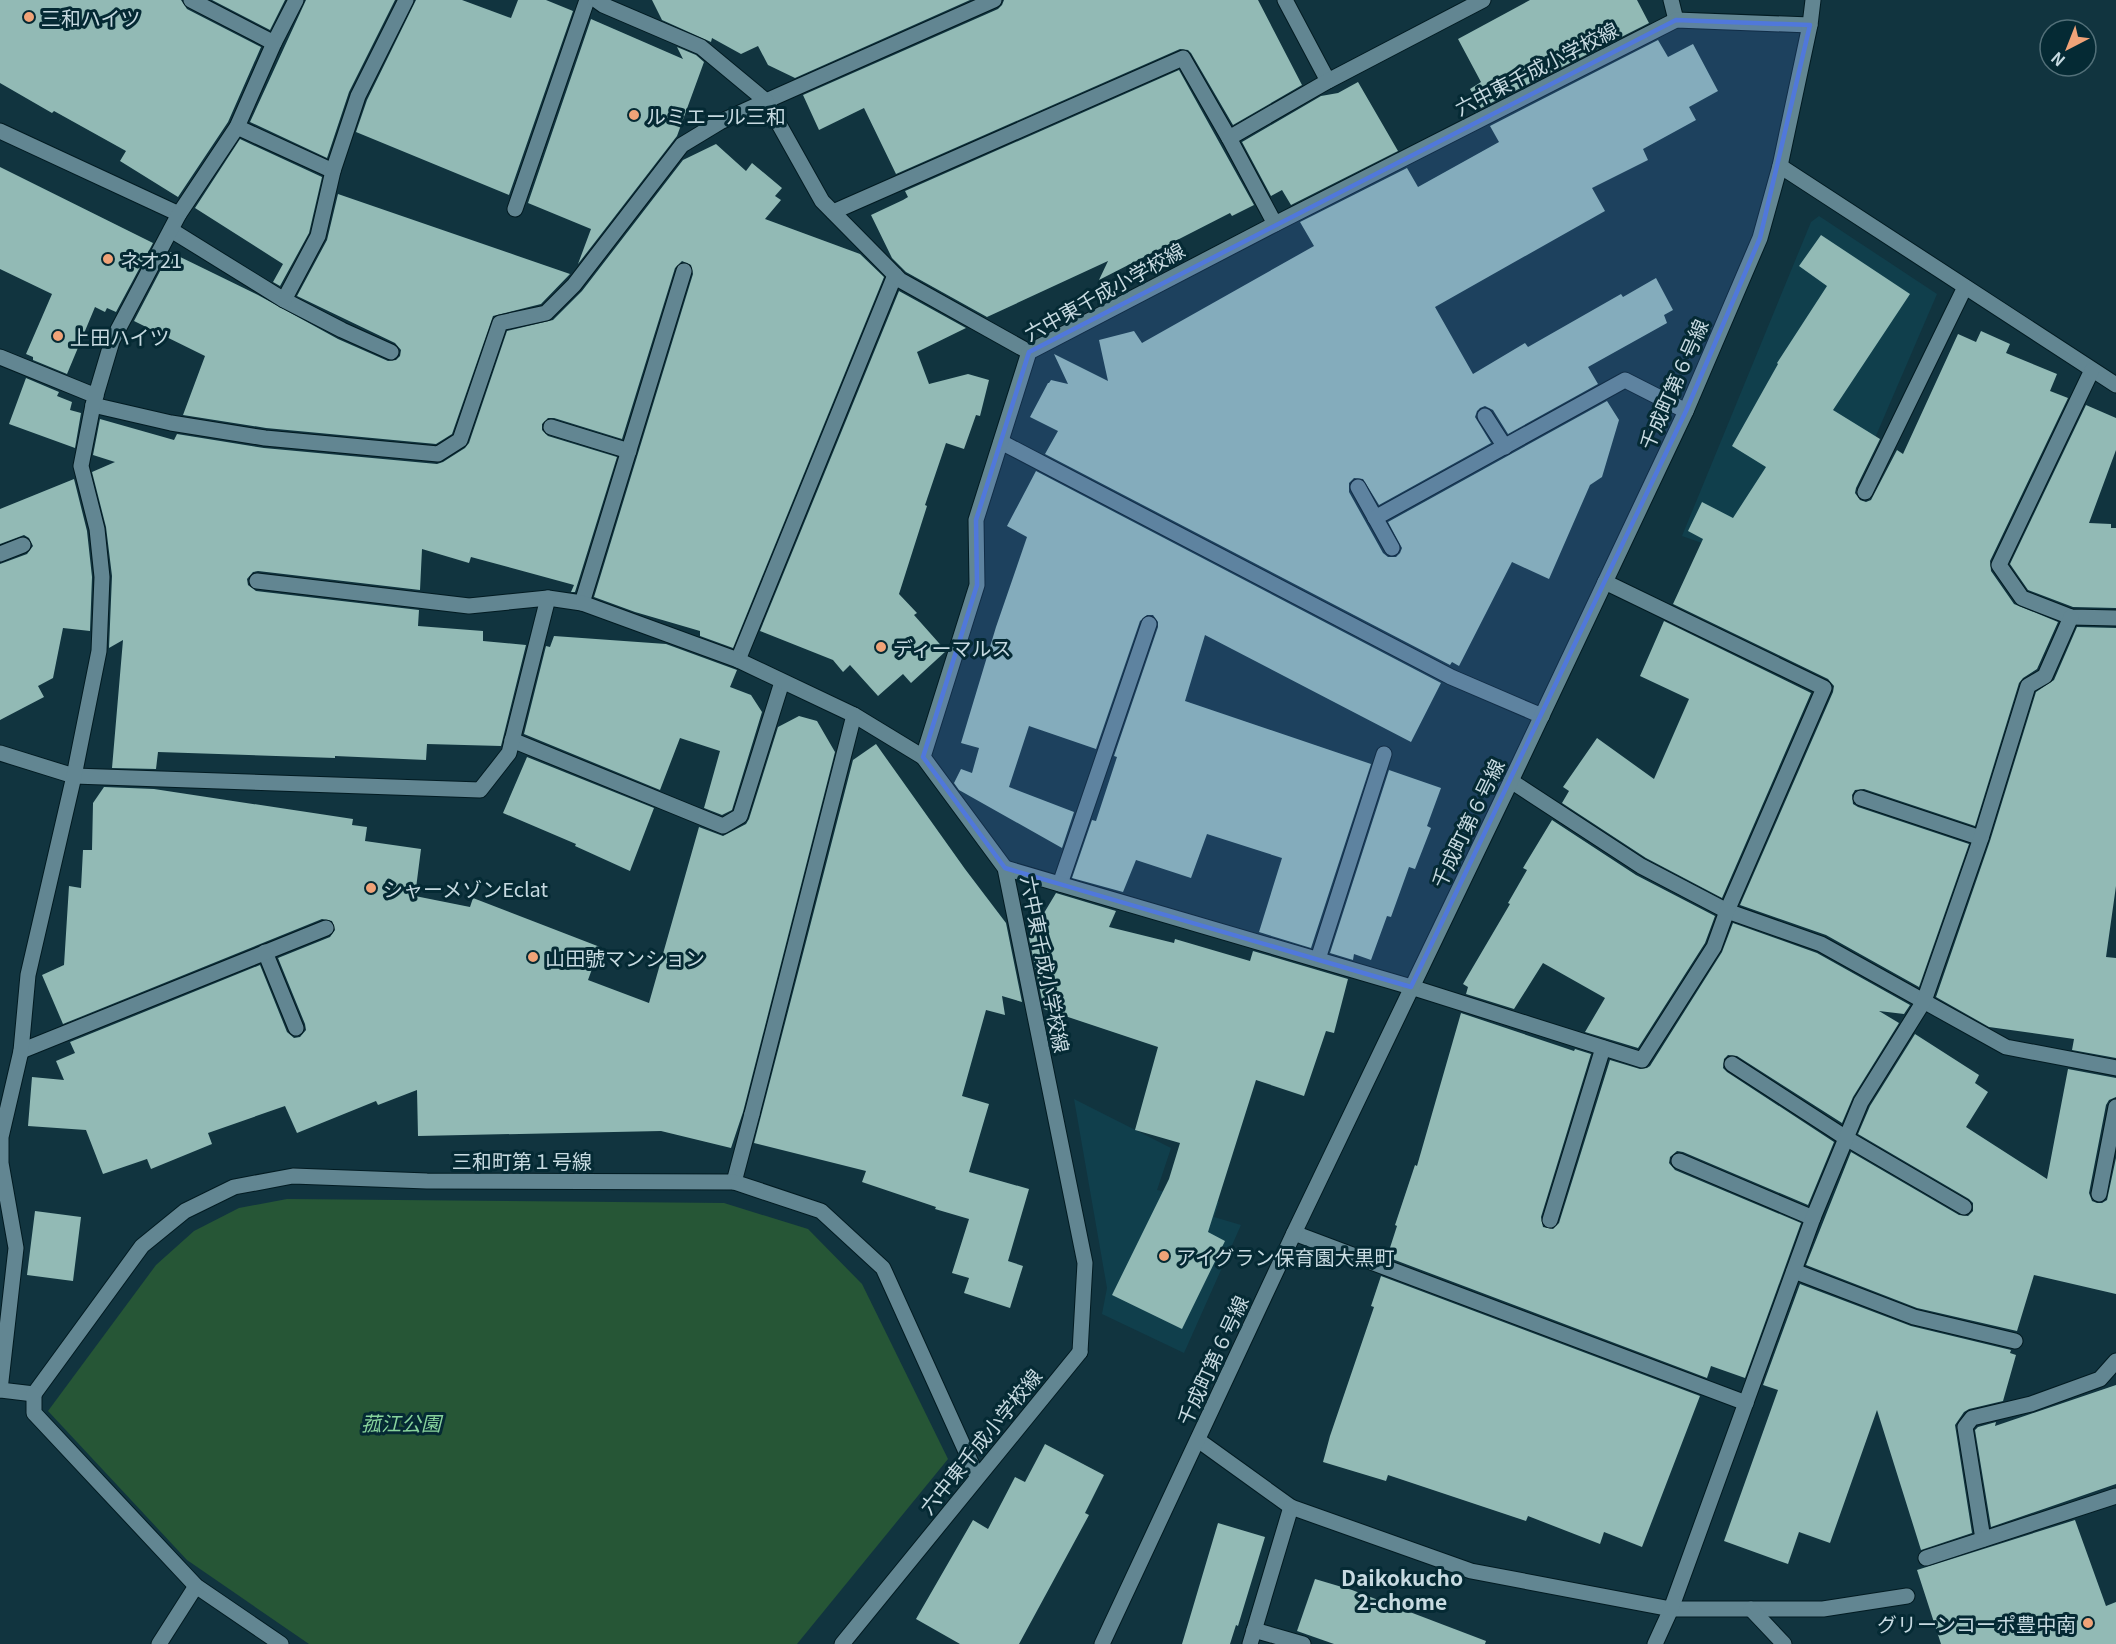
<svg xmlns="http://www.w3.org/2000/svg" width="2116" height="1644" font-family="Georgia,'Noto Sans JP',serif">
  <rect width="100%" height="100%" fill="#11343f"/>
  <!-- built -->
  <g fill="#103f4c">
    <path d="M1819,216L1937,294L1813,582L1682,536L1811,222Z"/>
    <path d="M1074,1099L1171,1148L1157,1190L1219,1202L1214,1217L1241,1225L1184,1353L1102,1314L1107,1288Z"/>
  </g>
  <!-- green -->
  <path fill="#265636" d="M287,1199L724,1203L808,1229L862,1284L948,1459L797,1644H309L187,1560L48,1411L156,1265L194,1231L239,1208Z"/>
  <!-- building -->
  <g fill="#92bab5">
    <path d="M0,0H181L187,9L261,47L228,122L178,197L120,161L126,151L54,111L52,113L0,83Z"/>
    <path d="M212,0H285L270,30Z"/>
    <path d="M306,0H395L349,92L327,158L250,122Z"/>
    <path d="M416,0H462L511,18L518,0H546L573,11L509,195L356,132L367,100Z"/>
    <path d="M652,0H970L795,78L768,65L758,46L741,54L712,38L711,42L662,20Z"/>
    <path d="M1004,0H1258L1302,85L1233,125L1191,53L1188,50L1180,49L896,174L864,108L819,130L803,95L998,9L1002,5Z"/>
    <path d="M1530,0H1637L1649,23L1481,108L1470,89L1481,82L1458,39Z"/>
    <path d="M591,19L683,59L677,47L696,55L704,62L677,136L578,264L591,229L528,203Z"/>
    <path d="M1658,40L1668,57L1693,44L1718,91L1689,107L1696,120L1643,149L1648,160L1592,188L1605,211L1435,307L1473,374L1525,343L1528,347L1621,294L1623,297L1656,278L1673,310L1664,315L1667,323L1588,367L1598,384L1508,434L1493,410L1485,406L1480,408L1477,411L1475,417L1491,443L1379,505L1363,479L1354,478L1349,483V492L1383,553L1388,557H1396L1400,553L1402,548L1388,522L1607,401L1619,420L1602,477L1590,485L1549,579L1512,562L1459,666L1452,662L1450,665L1045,454L1058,431L1030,417L1048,383H1049L1051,380L1068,384L1054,354L1108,381L1099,340L1134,331L1142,343L1314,246L1300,222L1407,168L1418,187L1499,142L1490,126Z"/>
    <path d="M1179,70L1254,205L1232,216L1230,213L1099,280L1108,261L987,317L906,272L892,258L871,215L903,200L908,197L905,191Z"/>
    <path d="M1358,82L1398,151L1291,205L1282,190L1271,196L1242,142L1321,96L1338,93Z"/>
    <path d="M240,139L322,177L309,233L280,286L273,282L283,264L195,208Z"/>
    <path d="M716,144L746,171L752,163L782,188L775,196L781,200L765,219L860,254L884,277L733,648L700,636V631L635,612L594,597L693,274L691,265L682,261L675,268L622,439L554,418H548L542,424V430L548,436L617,457L575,592H571L574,585L471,557L469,563L422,549L420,590L258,571L253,572L247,579L248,585L256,591L419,610L418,626L483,631V641L526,645L501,746L427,744L426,760L335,756V758L158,752L156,769L112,768L123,640L109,648L112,576L106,527L92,472L115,462L93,455L100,419L174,440L177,434L264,448L437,464L443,462L465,448L469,443L507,331L553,320L582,291L683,160Z"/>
    <path d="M0,167L153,243L116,312L107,308L105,312L95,307L67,374L33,360V357L26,354L52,294L0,269Z"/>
    <path d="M338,194L570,274L541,304L493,316L452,434L436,444L266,428L183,415L205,356L134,321L170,252L258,295L338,339L388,361L396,360L400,356L401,350L395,343L297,296L327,240Z"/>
    <path d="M1821,235L1910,294L1833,410L1880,439L1856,488L1855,493L1860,500L1866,502L1871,500L1897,450L1903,454L1958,334L1976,342L1981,331L2010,344L2006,353L2057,374L2050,391L2068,398L1990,561L1991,571L2014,604L2058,622L2037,669L2023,678L2019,683L1975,826L1864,789L1855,790L1852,795L1853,804L1858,807L1969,844L1919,987L1826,935L1740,905L1833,692L1834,686L1828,679L1673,604L1703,539L1688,531L1702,502L1733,518L1766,467L1732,446L1778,364L1777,363L1827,286L1799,266Z"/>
    <path d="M899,291L966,328L917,352L929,384L968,374L989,380L980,416L976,415L964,449L946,443L925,505L927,506L899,594L917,613L914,615L946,651L911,683L903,674L878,696L850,665L843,672L833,660L760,631Z"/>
    <path d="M26,378L59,392L57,396L72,402L70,410L81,413L75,448L9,424Z"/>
    <path d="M2086,405L2116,418V450L2089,523L2111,524V528H2116V608L2073,607L2028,590L2010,564Z"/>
    <path d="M1036,471L1441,683L1411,742L1205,635L1185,701L1371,764L1311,948L1259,932L1282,858L1207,834L1191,878L1136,860L1123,892L1072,878L1092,820L1096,821L1117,757L1114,756L1158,627V622L1153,615H1147L1140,621L1096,749L1029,726L1009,787L1074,812L1062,848L959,790L954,783L961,769L972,773L979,748L961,743L996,627L1027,537L1007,526Z"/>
    <path d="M74,479L87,531L92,577L90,631L63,628L53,678L38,686L44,697L0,720V564L27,554L33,546L29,538L24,535L0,544V509Z"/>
    <path d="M1664,621L1811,693L1722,898L1646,858L1562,803L1569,791L1563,787L1597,738L1654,779L1689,699L1640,676Z"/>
    <path d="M2077,627L2116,628V886L2106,957L2116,958V1058L2072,1050L2074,1039L1989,1027L1936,997L1990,841L2036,692L2054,680Z"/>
    <path d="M554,636L666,644L737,670L730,687L751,695L762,712L732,810L722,815L704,808L720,751L680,738L660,790L524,734L546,646L550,647Z"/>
    <path d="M799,716L817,721L835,752L743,1112L731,1148L661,1131L418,1136L417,1090L378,1105L376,1101L297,1133L285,1106L208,1133L212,1144L151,1169L147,1159L103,1174L86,1130L28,1126L32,1077L64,1080L56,1061L75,1053L70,1042L260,965L287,1032L294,1038L300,1037L306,1030L305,1024L278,958L330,937L335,930L332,921L322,919L63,1024L42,975L64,965L69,886L81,888L83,850H92L93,803L104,787L154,789L353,819L352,825L367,827L365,841L421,849L415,896L470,907L473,898L600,947L588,980L649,1003L699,827L723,836L746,824L749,819L778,727Z"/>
    <path d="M876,744L965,869L1006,923L1022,1002L1002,996L1005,1015L986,1010L962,1096L989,1104L969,1172L1029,1189L1008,1261L1023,1266L1010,1308L964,1293L969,1278L952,1273L969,1219L935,1209L936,1207L862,1182L866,1171L754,1143L853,760Z"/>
    <path d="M527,757L654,808L630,871L575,846L576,844L503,813Z"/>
    <path d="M1389,770L1441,788L1427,826L1431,828L1415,869L1409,867L1391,917L1387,916L1371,960L1354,954L1353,960L1330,953Z"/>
    <path d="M1552,820L1636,875L1715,916L1705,943L1638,1048L1585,1032L1605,998L1543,963L1514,1009L1466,994L1468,987L1463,984L1510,904L1508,903L1527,870L1523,868Z"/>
    <path d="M1056,893L1116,911L1109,927L1174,943L1175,939L1250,961L1253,951L1348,979L1334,1033L1326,1031L1304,1096L1256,1080L1208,1232L1225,1241L1182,1329L1112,1295L1169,1179L1180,1143L1135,1130L1158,1047L1044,1009L1029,938Z"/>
    <path d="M1733,923L1817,953L1910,1005L1904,1014L1879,1011L1899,1023L1853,1097L1842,1123L1737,1056L1728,1055L1724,1059L1723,1068L1727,1072L1834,1142L1808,1205L1683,1152L1677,1151L1670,1157L1669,1163L1675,1170L1801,1223L1745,1378L1711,1366L1707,1378L1387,1257L1397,1226L1395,1225L1415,1165L1417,1166L1461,1013L1574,1051L1575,1049L1591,1054L1541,1217L1543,1227L1553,1229L1559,1223L1610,1060L1640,1069L1647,1068L1650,1066L1722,952Z"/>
    <path d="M1915,1034L1979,1075L1975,1083L1988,1092L1966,1127L2047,1179L2068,1069L2116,1078V1097L2109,1100L2106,1105L2089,1193L2092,1201L2097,1203H2102L2107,1200L2116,1158V1294L2034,1275L2017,1331L1917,1308L1806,1265L1851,1152L1959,1215L1968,1216L1973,1211V1203L1969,1199L1858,1134L1870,1106Z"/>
    <path d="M35,1211L81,1217L73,1281L27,1275Z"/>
    <path d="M1381,1276L1700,1396L1642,1547L1604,1532L1600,1544L1528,1516L1526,1521L1388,1475L1386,1481L1323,1462L1330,1436L1374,1307L1371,1306Z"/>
    <path d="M1800,1284L1911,1326L2011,1350L2010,1353L2016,1355L2003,1401L1969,1409L1964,1412L1955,1425L1972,1533L1921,1550L1877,1410L1830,1543L1799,1532L1788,1564L1724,1541L1778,1390L1763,1385Z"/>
    <path d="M2116,1385V1484L1991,1527L1975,1430L1978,1427L1996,1422L1995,1426Z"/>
    <path d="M1045,1444L1104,1475L1085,1513L1089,1515L1019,1644H960L916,1619L973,1520L988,1529L1015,1477L1025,1482Z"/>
    <path d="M2075,1520L2106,1606L2116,1602V1644H1941L1917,1570Z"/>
    <path d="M1218,1523L1265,1537L1238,1626L1236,1625L1230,1644H1182Z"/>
    <path d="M1315,1579L1352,1590L1486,1641L1485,1644H1334L1297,1631Z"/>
  </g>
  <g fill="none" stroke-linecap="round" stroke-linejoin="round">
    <!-- lane casing -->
    <g stroke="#021b22" stroke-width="17">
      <g id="lane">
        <path d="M1285,0L1328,81"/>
        <path d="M766,101L994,0"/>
        <path d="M237,127L333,171"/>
        <path d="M515,209L587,0"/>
        <path d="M833,212L1183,58L1229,138"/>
        <path d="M171,230L284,300L342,330L391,352"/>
        <path d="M284,300L318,236L333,171L358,96L406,0"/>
        <path d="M0,357L96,396"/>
        <path d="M551,427L629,451"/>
        <path d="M1358,487L1392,548"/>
        <path d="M1375,518L1625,380L1686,411"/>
        <path d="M0,554L23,545"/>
        <path d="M582,603L684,271"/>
        <path d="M738,660L895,275"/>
        <path d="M512,740L723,826L740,816L782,682"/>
        <path d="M1861,798L1981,838"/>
        <path d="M1060,884L1149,624"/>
        <path d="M1318,959L1384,754"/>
        <path d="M1732,1064L1846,1138L1964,1207"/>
        <path d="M1679,1161L1813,1218"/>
        <path d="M734,1182L752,1114"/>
        <path d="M2099,1194L2116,1107"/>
        <path d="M1550,1220L1603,1048"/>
        <path d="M1794,1271L1914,1317L2015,1341"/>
        <path d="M1983,1539L1965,1427L1972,1418L2031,1404L2100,1379L2116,1361"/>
        <path d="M1254,1630L1303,1644"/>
      </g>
    </g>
    <!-- street casing -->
    <g stroke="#021b22" stroke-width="17">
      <g id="street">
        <path d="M191,0L274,43"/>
        <path d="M596,0L603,5L701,47L766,101L822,201L900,280L1029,352"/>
        <path d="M1671,0L1676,20"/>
        <path d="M0,131L179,214"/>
        <path d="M1780,166L2116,385"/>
        <path d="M1275,224L1229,138L1328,81L1483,0"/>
        <path d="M2092,370L1999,565L2022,598L2071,617L2116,618"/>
        <path d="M93,405L171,423L265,438L438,454L460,440L500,323L546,313L574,285L682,145L720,122L766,101"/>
        <path d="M1485,416L1505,447"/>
        <path d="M1001,442L1451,677L1542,716"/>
        <path d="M1865,492L1965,287"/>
        <path d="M257,581L469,606L548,598L582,603L738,660L854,715L923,757"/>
        <path d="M0,753L74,776L480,790L509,753L548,598"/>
        <path d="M1511,781L1641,866L1727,911L1821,944L2006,1047L2116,1068"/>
        <path d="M1005,868L1411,987L1642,1060L1714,947L1727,911L1824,688L1605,582"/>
        <path d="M265,952L296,1028"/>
        <path d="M21,1051L326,928"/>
        <path d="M752,1114L854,715"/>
        <path d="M1294,1233L1746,1403"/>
        <path d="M1080,1352L1085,1263L1005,868L923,757L977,585L976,520L1029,352L1275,224L1676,20L1810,25"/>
        <path d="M0,1390L16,1248L1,1163V1137L21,1051L28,975L74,776L99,651L102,577L97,529L81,466L93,405L112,341L179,214L237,127L274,43L296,0"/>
        <path d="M0,1390L34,1394L142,1246L185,1211L234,1187L293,1176L427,1181L734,1182L821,1211L883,1268L977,1476"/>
        <path d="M34,1394V1413L196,1586L281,1644"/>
        <path d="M1198,1440L1291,1507L1471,1571L1671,1609H1823L1907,1596"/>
        <path d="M1926,1558L2116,1496"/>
        <path d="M1751,1609L1784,1644"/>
        <path d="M159,1644L196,1586"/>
        <path d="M1250,1644L1291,1507"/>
        <path d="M1655,1644L1671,1609L1813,1218L1861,1102L1924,1001L1981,838L2028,686L2045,676L2071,617"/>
      </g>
    </g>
    <!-- secondary casing -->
    <g stroke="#021b22" stroke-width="17">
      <g id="secondary">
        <path d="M842,1644L1080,1352"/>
        <path d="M1102,1644L1294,1233L1511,781L1686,411L1760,238L1780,166L1810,25L1813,0"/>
      </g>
    </g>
    <!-- lane -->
    <use href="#lane" stroke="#628692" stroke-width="15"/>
    <!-- street -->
    <use href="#street" stroke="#628692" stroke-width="15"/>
    <!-- secondary -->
    <use href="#secondary" stroke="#628692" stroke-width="15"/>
  </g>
  <!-- marked area -->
  <path fill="#5078db" fill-opacity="0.2" stroke="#5078db" stroke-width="4.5" stroke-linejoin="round" d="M1676,20L1810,25L1760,238L1686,411L1411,987L1005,868L923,757L977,585L976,520L1029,352Z"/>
  <!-- markers -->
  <g fill="#f0a378" stroke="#052a34" stroke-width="2">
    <circle cx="29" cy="17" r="6"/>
    <circle cx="634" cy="115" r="6"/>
    <circle cx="108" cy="259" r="6"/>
    <circle cx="58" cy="336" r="6"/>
    <circle cx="881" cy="647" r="6"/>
    <circle cx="371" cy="888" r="6"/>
    <circle cx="533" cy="957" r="6"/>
    <circle cx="1164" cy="1256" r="6"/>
    <circle cx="2088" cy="1623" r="6"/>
  </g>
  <g text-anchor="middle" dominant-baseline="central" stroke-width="6" stroke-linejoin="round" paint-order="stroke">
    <!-- poi labels -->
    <g font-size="20" fill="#c7dae1" stroke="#052a34" text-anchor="start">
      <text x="41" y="17">三和ハイツ</text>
      <text x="646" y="115">ルミエール三和</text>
      <text x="120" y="259">ネオ21</text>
      <text x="70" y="336">上田ハイツ</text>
      <text x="893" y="647">ディーマルス</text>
      <text x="383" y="888">シャーメゾンEclat</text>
      <text x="545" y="957">山田號マンション</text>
      <text x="1176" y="1256">アイグラン保育園大黒町</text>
      <text x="2076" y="1623" text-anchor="end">グリーンコーポ豊中南</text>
    </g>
    <!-- street labels -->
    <g font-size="20" fill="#c7dae1" stroke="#052a34">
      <text transform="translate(1536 68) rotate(-27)">六中東千成小学校線</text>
      <text transform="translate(1104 291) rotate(-29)">六中東千成小学校線</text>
      <text transform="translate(1673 384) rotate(-66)">千成町第６号線</text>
      <text transform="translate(1467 823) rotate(-64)">千成町第６号線</text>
      <text transform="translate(1046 964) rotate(79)">六中東千成小学校線</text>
      <text x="522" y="1160">三和町第１号線</text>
      <text transform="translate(1212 1360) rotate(-65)">千成町第６号線</text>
      <text transform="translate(980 1441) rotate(-51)">六中東千成小学校線</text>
    </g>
    <!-- park labels -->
    <g font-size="20" font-style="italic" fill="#88d49d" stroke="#052a34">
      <text x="401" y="1422">菰江公園</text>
    </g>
    <!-- neighbourhood labels -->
    <g font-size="21" font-weight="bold" fill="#c7dae1" stroke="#052a34">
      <text x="1402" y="1577">Daikokucho<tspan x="1402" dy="24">2-chome</tspan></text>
    </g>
  </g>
  <!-- north arrow -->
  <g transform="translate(2068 48) rotate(222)"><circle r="28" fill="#052a34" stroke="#537079" stroke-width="1.5"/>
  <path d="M0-4.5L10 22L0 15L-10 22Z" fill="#f0a378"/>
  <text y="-9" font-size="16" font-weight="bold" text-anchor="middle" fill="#c7dae1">N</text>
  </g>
</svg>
